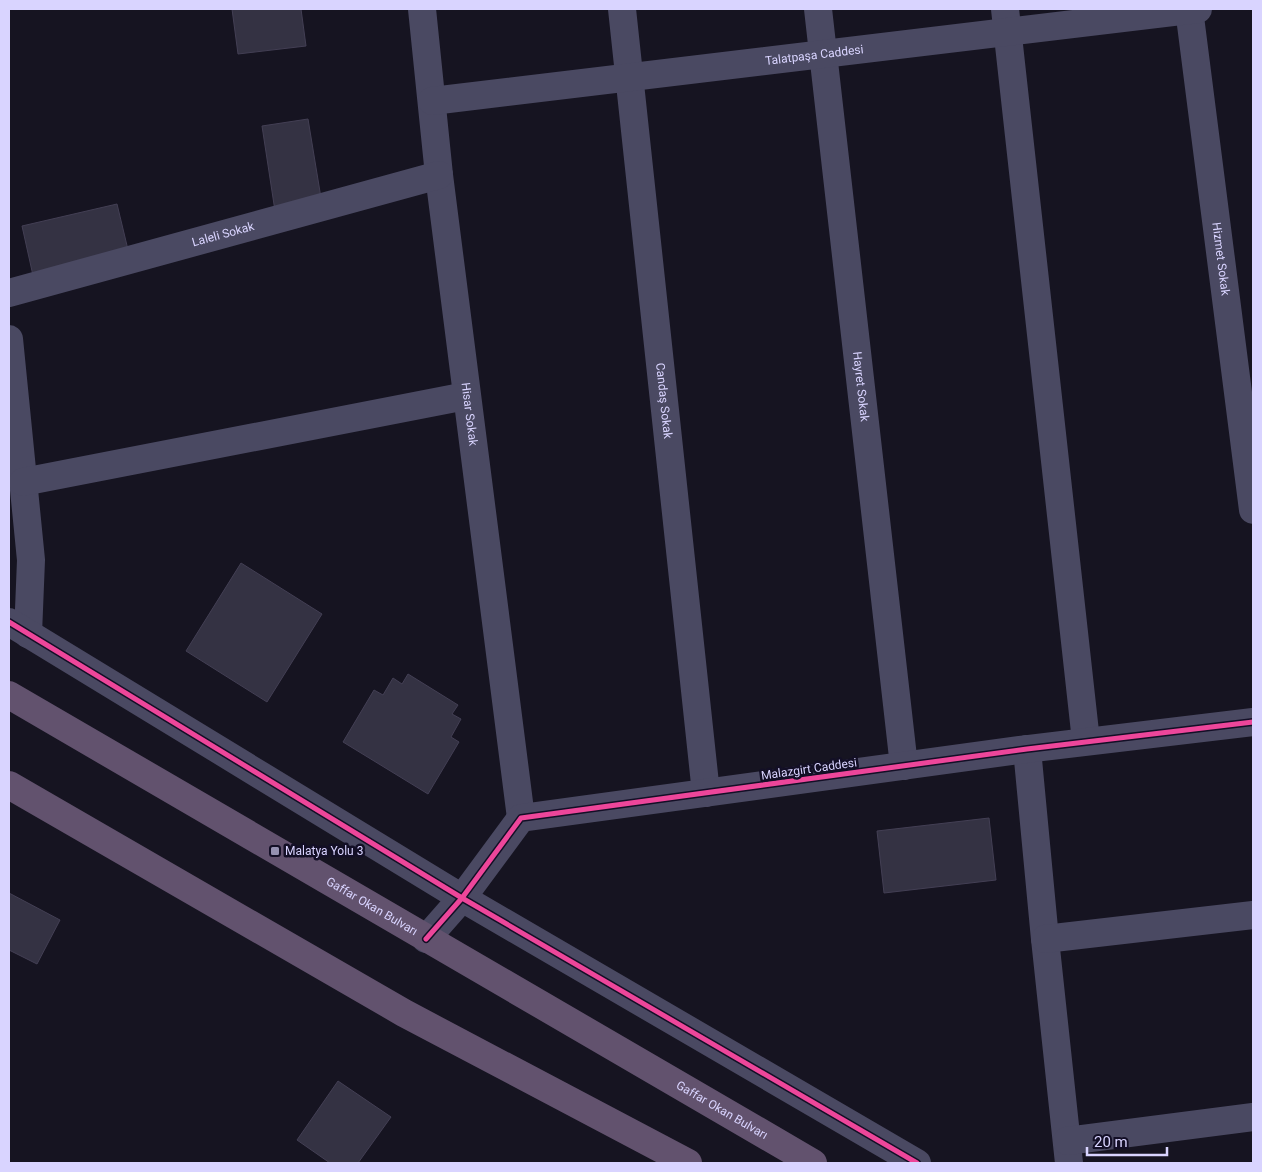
<svg xmlns="http://www.w3.org/2000/svg" width="1262" height="1172" font-family="Roboto,sans-serif">
  <rect width="100%" height="100%" fill="#161421"/>
  <!-- building -->
  <g fill="#343243" stroke="#433f54">
    <path d="M232,9H301L306,46L238,54Z"/>
    <path d="M308,119L322,204L275,211L262,126Z"/>
    <path d="M117,204L130,258L34,280L22,226Z"/>
    <path d="M241,563L322,614L267,702L186,651Z"/>
    <path d="M408,674L458,705L452,714L461,719L451,737L459,742L428,794L343,742L374,690L383,695L393,678L402,684Z"/>
    <path d="M989,818L996,880L884,893L877,831Z"/>
    <path d="M9,893L60,920L37,964L9,950Z"/>
    <path d="M338,1081L391,1117L358,1163H330L297,1140Z"/>
  </g>
  <g fill="none" stroke-linecap="round" stroke-linejoin="round">
    <!-- minor -->
    <g stroke="#4a4962" stroke-width="28">
      <path id="s1" d="M422,9L439,175L521,818"/>
      <path id="s2" d="M622,9L706,793"/>
      <path id="s3" d="M818,9L904,766"/>
      <path d="M1005,9L1086,741"/>
      <path id="s4" d="M1189,9L1253,510"/>
      <path id="s5" d="M432,101L1198,9"/>
      <path id="s6" d="M9,293L439,175"/>
      <path d="M9,339L31,560L28,634"/>
      <path d="M23,482L466,396"/>
      <path d="M9,622L462,898L917,1163"/>
      <path d="M1027,749L1045,939L1069,1163"/>
      <path d="M426,939L462,898L521,818L1027,749L1253,722"/>
      <path d="M1045,939L1253,915"/>
      <path d="M1067,1141L1253,1117"/>
    </g>
    <!-- trunk -->
    <g stroke="#62526e" stroke-width="28">
      <path id="s7" d="M9,695L813,1163"/>
      <path d="M9,785L404,1013L688,1163"/>
    </g>
    <!-- cycleway casing -->
    <g stroke="#130f26" stroke-width="8">
      <g id="cycleway">
        <path d="M9,622L462,898L917,1163"/>
        <path d="M426,939L462,898L521,818L1027,749L1253,722"/>
      </g>
    </g>
    <!-- cycleway -->
    <use href="#cycleway" stroke="#ed469a" stroke-width="5"/>
  </g>
  <!-- markers -->
  <rect fill="#9591b1" stroke="#130f26" stroke-width="2" x="270" y="846" width="10" height="10" rx="2.5"/>
  <g text-anchor="middle" dominant-baseline="central" stroke-width="5" stroke-linejoin="round" paint-order="stroke">
    <!-- street labels -->
    <g font-size="12" fill="#d9d4ff" stroke="#130f26">
      <text stroke="none"><textPath href="#s5" startOffset="385">Talatpaşa Caddesi</textPath></text>
      <text stroke="none"><textPath href="#s6" startOffset="222">Laleli Sokak</textPath></text>
      <text stroke="none"><textPath href="#s4" startOffset="252">Hizmet Sokak</textPath></text>
      <text stroke="none"><textPath href="#s3" startOffset="380">Hayret Sokak</textPath></text>
      <text stroke="none"><textPath href="#s2" startOffset="394">Candaş Sokak</textPath></text>
      <text stroke="none"><textPath href="#s1" startOffset="408">Hisar Sokak</textPath></text>
      <text transform="translate(809 769) rotate(-8)">Malazgirt Caddesi</text>
      <text stroke="none"><textPath href="#s7" startOffset="420">Gaffar Okan Bulvarı</textPath></text>
      <text stroke="none"><textPath href="#s7" startOffset="825">Gaffar Okan Bulvarı</textPath></text>
    </g>
    <!-- poi labels -->
    <g font-size="12" fill="#d9d4ff" stroke="#130f26" text-anchor="start">
      <text x="285" y="851">Malatya Yolu 3</text>
    </g>
  </g>
  <!-- border -->
  <rect width="1262" height="1172" fill="none" stroke="#d9d4ff" stroke-width="20"/>
  <!-- scale -->
  <path d="M1087 1147v8h80v-8" fill="none" stroke="#d9d4ff" stroke-width="2.5"/>
  <text x="1094" y="1147" font-size="15" fill="#d9d4ff" stroke="#130f26" stroke-width="4" paint-order="stroke">20 m</text>
</svg>
